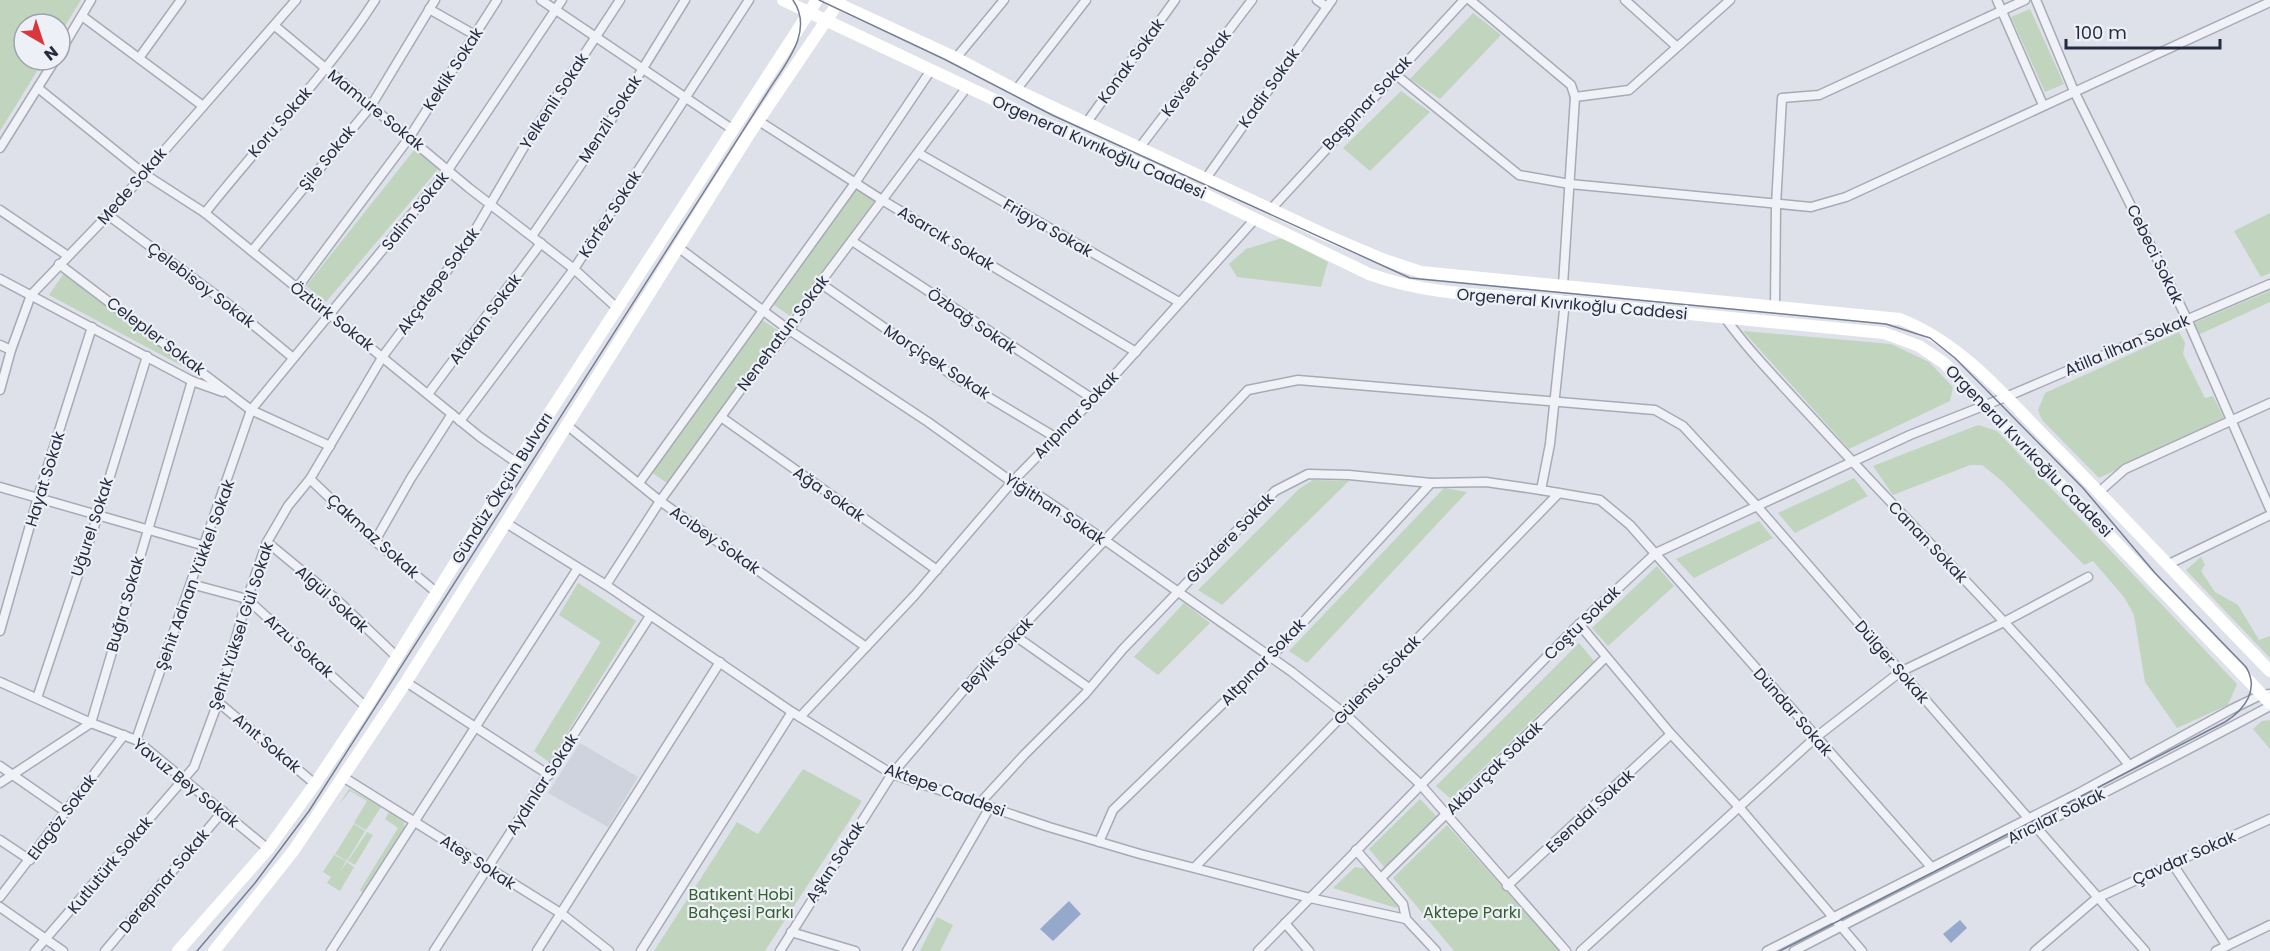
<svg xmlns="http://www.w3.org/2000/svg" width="2270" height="951" font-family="Poppins,sans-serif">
  <rect width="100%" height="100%" fill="#dee1e9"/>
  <!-- built -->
  <path fill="#cfd3de" d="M580,743L638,777L608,827L548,793Z"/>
  <!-- green -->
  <g fill="#c1d4be">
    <path d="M0,0H81L60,34V24H24V60H44L0,131Z"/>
    <path d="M2030,9L2064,84L2045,92L2011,17Z"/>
    <path d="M1473,13L1501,35L1440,99L1410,79Z"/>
    <path d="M1401,91L1430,112L1370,171L1343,148Z"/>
    <path d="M415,149L439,168L326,302L306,286Z"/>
    <path d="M857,188L875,201L790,316L773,304Z"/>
    <path d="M2270,213V273L2261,277L2234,231Z"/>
    <path d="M1282,238L1328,262L1321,287L1237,277L1229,264L1246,249Z"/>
    <path d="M64,273L188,365L186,368L49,295Z"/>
    <path d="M2270,291V302L2198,335L2193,327L2194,323Z"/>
    <path d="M762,320L779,331L667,483L651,472Z"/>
    <path d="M1743,331L1891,344L1929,362L1953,387L1950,401L1849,449Z"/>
    <path d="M2179,332L2185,343L2183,354L2205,398L2213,396L2224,418L2099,478L2042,420L2038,410L2045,393Z"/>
    <path d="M1978,425L1997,431L2237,684L2228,705L2177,728L2145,682L2134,615L2124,597L2093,561L2084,565L2002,481L1982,465H1970L1893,495L1873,466Z"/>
    <path d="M1854,478L1868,496L1795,533L1778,513Z"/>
    <path d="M1313,480L1349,481L1222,605L1198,590L1299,489Z"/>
    <path d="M1444,488L1467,492L1307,663L1289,651Z"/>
    <path d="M1759,521L1773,538L1694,578L1676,559Z"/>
    <path d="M2201,557L2205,565L2201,571L2215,592L2238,605L2259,640L2270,636V658L2186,570Z"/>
    <path d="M1657,566L1674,586L1608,646L1592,628Z"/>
    <path d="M578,583L636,621L549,762L534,751L601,642L559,615Z"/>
    <path d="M1184,603L1210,623L1158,675L1134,657Z"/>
    <path d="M1579,643L1594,661L1451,799L1436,786Z"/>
    <path d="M2270,720V749L2253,729L2262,721Z"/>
    <path d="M803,769L862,801L765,951H654L737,822L758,834Z"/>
    <path d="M349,789L381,807L366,830L354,823L367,801L350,791L338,806Z"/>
    <path d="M1420,799L1438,818L1385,868L1369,849Z"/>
    <path d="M389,812L404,822L405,829L363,893L360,890L398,828L385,819Z"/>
    <path d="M354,824L365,831L347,861L335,854Z"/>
    <path d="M1447,825L1560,951H1454L1393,878Z"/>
    <path d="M367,832L373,835L355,865L348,861Z"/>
    <path d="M334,855L346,861L339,873L347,862L354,867L340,891L327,883L331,877L323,872Z"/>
    <path d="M1355,867L1368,869L1401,905L1396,908L1333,888Z"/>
    <path d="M937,917L953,925L940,951H920Z"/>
  </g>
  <!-- water -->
  <g fill="#95a9cd">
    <path d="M1069,901L1081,914L1053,941L1040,929Z"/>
    <path d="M1960,920L1967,928L1951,943L1943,934Z"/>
  </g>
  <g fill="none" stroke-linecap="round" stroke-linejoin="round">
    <!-- street casing -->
    <g stroke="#a6abb7" stroke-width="11">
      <g id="street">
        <path d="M541,0L732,129"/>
        <path d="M1317,0L1327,7"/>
        <path d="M1470,0L1571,85L1575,97L1563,285"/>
        <path d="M1625,0L1676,46"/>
        <path d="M1997,0L2043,105"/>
        <path d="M2036,0L2074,91L2187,319L2270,509"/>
        <path d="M429,9L475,35"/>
        <path d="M82,16L203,106"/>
        <path d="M275,26L469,188L574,269L617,308"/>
        <path d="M60,52L91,0"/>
        <path d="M139,58L181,0"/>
        <path d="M956,58L1004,0"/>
        <path d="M1395,74L1519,175L1570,184L1811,207L1846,197L2270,2"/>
        <path d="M38,88L143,173L205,213L480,437L517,463"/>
        <path d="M1016,90L1086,0"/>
        <path d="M1575,97L1629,90L1730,0"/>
        <path d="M759,121L882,200L1136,352"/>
        <path d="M1087,122L1175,0"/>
        <path d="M1140,147L1252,0"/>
        <path d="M0,148L55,60"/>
        <path d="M918,153L1179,302"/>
        <path d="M1207,177L1332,0"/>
        <path d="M1272,208L1464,0"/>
        <path d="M0,210L68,256"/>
        <path d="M205,213C261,142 326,76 375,0"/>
        <path d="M108,215L232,307L292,357"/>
        <path d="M532,236L608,125L685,0"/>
        <path d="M852,241L1093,399"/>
        <path d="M679,248L789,330L928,422L1012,482L1031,490L1106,541L1292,672L1345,714L1420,784L1566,951"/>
        <path d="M252,251L371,106L435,0"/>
        <path d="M59,264L251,410L330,446"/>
        <path d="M0,279L192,381L223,392"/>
        <path d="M820,283L955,377L1055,437"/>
        <path d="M297,288L409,138L497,0"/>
        <path d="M1775,307L1776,205L1782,98L1819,95L2025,0"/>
        <path d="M1725,318C1752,355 1784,387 1815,421C1920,536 2032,644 2129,765"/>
        <path d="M0,345L11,350"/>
        <path d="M0,390L11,350L31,295L108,215L296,0"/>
        <path d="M428,394L541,243"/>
        <path d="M721,417L937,570"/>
        <path d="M460,421L574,269L749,0"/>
        <path d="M568,426L660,501L866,647"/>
        <path d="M310,479L375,541L436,592"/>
        <path d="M639,483L855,183L931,70"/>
        <path d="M0,487L205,546"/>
        <path d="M1541,490L1550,444L1565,301"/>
        <path d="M2099,492L2125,469L2270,403"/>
        <path d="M506,523L606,585L792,712L892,774L1049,827L1140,854L1310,898L1406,919"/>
        <path d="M375,541L411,478L452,414"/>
        <path d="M267,542L336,599L397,657"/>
        <path d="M2169,564L2270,515"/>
        <path d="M191,584L247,599L366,707"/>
        <path d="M606,585L660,501L744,385L789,330L820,283L967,87"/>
        <path d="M1579,624L1671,734L1739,807L1862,951"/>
        <path d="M0,631L38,497L92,327"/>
        <path d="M1014,635L1089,688"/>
        <path d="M0,682L91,723L136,740L268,849"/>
        <path d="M406,682L549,775"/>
        <path d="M37,698L98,515L147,356"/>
        <path d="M218,702L315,784"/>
        <path d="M800,717L915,595L1012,482L1093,399L1255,219"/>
        <path d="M136,740L251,410L448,170L562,0"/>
        <path d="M0,766L66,812"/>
        <path d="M343,777L562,914L609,951"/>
        <path d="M0,783L91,723L192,381"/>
        <path d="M979,804L1024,755L1085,694L1123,649L1275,491L1308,474L1349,475L1431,483L1486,482L1541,490L1600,500L1630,525L1932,868"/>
        <path d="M2035,826L2145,951"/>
        <path d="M0,840L30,860"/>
        <path d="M1099,842L1113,810L1271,657L1431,483"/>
        <path d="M1356,850L1403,904L1406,919"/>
        <path d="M2172,863L2227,946"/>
        <path d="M1195,867L1559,493"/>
        <path d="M1381,878L1606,657"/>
        <path d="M1507,886L1671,734"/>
        <path d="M0,897L124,735"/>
        <path d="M0,907L63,951"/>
        <path d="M1406,919L1436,951"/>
        <path d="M1285,923L1309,951"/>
        <path d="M791,932L855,951"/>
        <path d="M35,951L194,767L218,702L247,599L267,542L288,506L310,479L383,356L467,244L528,140L620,0"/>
        <path d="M105,951L223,811"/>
        <path d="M331,951L578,568"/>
        <path d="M434,951L650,616"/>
        <path d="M537,951L720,662"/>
        <path d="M641,951L792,712"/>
        <path d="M780,951L892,774L980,671L1248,390L1298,380L1655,410L1683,426L1756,505L2029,819"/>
        <path d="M907,951L990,807"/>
        <path d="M1258,951L1574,629L1656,553L1910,435L2006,397L2270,284"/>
        <path d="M1581,951L1815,738L1900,672L2004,622L2088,577"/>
        <path d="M1767,951L2077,794L2232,709L2261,695L2270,694"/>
        <path d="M1794,951C1952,868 2113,791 2270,706"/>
        <path d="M2035,951L2097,898L2270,819"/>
        <path d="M2216,951L2270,925"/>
      </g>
    </g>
    <!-- street -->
    <use href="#street" stroke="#f1f2f7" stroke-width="8"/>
    <!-- secondary -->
    <g stroke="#fff" stroke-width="12">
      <path d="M783,0L1035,119L1154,170L1369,274C1437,298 1497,294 1567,302C1672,312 1778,323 1884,333L1919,346L1944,363L2270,703"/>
      <path d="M830,0L956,58L1016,90L1328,236L1382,259L1421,272L1900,319C1964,344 2008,400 2056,448C2128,522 2198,597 2270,671"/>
      <path d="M178,951L268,849L315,784L366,707L517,463L817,0"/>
      <path d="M214,951L294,850L406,682L748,136L840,0"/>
    </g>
    <!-- tram -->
    <g stroke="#767e94" stroke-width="1.5">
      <path d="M819,0L944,59L1052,115L1410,278L1886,324L1930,338L1955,358L2083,488L2155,573L2246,667C2260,690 2244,710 2225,722L1780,951"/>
      <path d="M197,951L255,883L309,811L767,93C784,65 815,32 793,0"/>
    </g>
  </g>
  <g text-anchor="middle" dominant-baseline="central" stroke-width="4.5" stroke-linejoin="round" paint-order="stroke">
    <!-- street labels -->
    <g font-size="16" fill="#252c41" stroke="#edf0f6">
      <text transform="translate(1131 61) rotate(-54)">Konak Sokak</text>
      <text transform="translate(453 69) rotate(-57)">Keklik Sokak</text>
      <text transform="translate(1196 73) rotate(-53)">Kevser Sokak</text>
      <text transform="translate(1269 88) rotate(-55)">Kadir Sokak</text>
      <text transform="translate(554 101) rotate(-57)">Yelkenli Sokak</text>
      <text transform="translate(1367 103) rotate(-47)">Başpınar Sokak</text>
      <text transform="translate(376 110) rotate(39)">Mamure Sokak</text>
      <text transform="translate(610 119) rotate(-57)">Menzil Sokak</text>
      <text transform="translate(280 122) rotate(-49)">Koru Sokak</text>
      <text transform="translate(1099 147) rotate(24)">Orgeneral Kıvrıkoğlu Caddesi</text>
      <text transform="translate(327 158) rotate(-51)">Şile Sokak</text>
      <text transform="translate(132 186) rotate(-49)">Mede Sokak</text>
      <text transform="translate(415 211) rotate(-51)">Salim Sokak</text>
      <text transform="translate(610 214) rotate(-57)">Körfez Sokak</text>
      <text transform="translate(1048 228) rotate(30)">Frigya Sokak</text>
      <text transform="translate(946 238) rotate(31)">Asarcık Sokak</text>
      <text transform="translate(2155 254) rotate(64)">Cebeci Sokak</text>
      <text transform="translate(438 281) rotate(-54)">Akçatepe Sokak</text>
      <text transform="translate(201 285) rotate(37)">Çelebisoy Sokak</text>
      <text transform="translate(1572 304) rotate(5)">Orgeneral Kıvrıkoğlu Caddesi</text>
      <text transform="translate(332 316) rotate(38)">Öztürk Sokak</text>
      <text transform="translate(485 319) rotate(-53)">Atakan Sokak</text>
      <text transform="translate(972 321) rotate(34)">Özbağ Sokak</text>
      <text transform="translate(783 333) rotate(-53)">Nenehatun Sokak</text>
      <text transform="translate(156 336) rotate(37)">Celepler Sokak</text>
      <text transform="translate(2127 345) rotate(-23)">Atilla İlhan Sokak</text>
      <text transform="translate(937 362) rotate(33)">Morçiçek Sokak</text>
      <text transform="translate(1076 415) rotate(-46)">Arıpınar Sokak</text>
      <text transform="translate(2029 451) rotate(46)">Orgeneral Kıvrıkoğlu Caddesi</text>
      <text transform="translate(45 479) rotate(-73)">Hayat Sokak</text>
      <text transform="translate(502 488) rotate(-58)">Gündüz Ökçün Bulvarı</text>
      <text transform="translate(829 494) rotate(35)">Ağa sokak</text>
      <text transform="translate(1055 509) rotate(33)">Yiğithan Sokak</text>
      <text transform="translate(92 527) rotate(-72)">Uğurel Sokak</text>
      <text transform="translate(373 536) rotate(42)">Çakmaz Sokak</text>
      <text transform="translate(1230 538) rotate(-46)">Güzdere Sokak</text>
      <text transform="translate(715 540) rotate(35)">Acıbey Sokak</text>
      <text transform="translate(1928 542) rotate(46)">Canan Sokak</text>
      <text transform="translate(195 575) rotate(-70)">Şehit Adnan Yükkel Sokak</text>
      <text transform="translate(332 599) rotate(42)">Algül Sokak</text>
      <text transform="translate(125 604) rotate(-74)">Buğra Sokak</text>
      <text transform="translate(1582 623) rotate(-44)">Coştu Sokak</text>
      <text transform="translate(241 626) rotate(-72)">Şehit Yüksel Gül Sokak</text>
      <text transform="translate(299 646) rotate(42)">Arzu Sokak</text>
      <text transform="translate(997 655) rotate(-47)">Beylik Sokak</text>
      <text transform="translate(1263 662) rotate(-46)">Altpınar Sokak</text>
      <text transform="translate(1892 662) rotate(49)">Dülger Sokak</text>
      <text transform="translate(1377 680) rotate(-46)">Gülensu Sokak</text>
      <text transform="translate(1793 712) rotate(49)">Dündar Sokak</text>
      <text transform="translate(267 743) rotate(40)">Anıt Sokak</text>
      <text transform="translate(1494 768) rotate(-44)">Akburçak Sokak</text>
      <text transform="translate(186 783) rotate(39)">Yavuz Bey Sokak</text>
      <text transform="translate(542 784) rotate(-57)">Aydınlar Sokak</text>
      <text transform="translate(945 790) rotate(20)">Aktepe Caddesi</text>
      <text transform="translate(1590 811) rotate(-43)">Esendal Sokak</text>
      <text transform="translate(2056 816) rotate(-26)">Arıcılar Sokak</text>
      <text transform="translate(62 817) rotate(-53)">Elagöz Sokak</text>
      <text transform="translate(2184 858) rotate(-24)">Çavdar Sokak</text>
      <text transform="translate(478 862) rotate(33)">Ateş Sokak</text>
      <text transform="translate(835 862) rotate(-57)">Aşkın Sokak</text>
      <text transform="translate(110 865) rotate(-50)">Kutlutürk Sokak</text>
      <text transform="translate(164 881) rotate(-50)">Derepınar Sokak</text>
    </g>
    <!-- park labels -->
    <g font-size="16" fill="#355e31" stroke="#edf0f6">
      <text x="741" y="894">Batıkent Hobi<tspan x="741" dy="18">Bahçesi Parkı</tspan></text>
      <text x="1472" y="912">Aktepe Parkı</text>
    </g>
  </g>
  <!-- north arrow -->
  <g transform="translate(42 42) rotate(141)"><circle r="28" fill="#edf0f6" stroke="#9da2ae" stroke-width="1.5"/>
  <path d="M0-4.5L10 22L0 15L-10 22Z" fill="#da363b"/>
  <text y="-9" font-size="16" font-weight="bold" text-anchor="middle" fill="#252c41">N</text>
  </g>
  <!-- scale -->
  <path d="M2066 39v9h154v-9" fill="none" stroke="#252c41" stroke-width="3"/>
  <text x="2075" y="39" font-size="18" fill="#252c41" stroke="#edf0f6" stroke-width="4.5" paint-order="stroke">100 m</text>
</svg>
